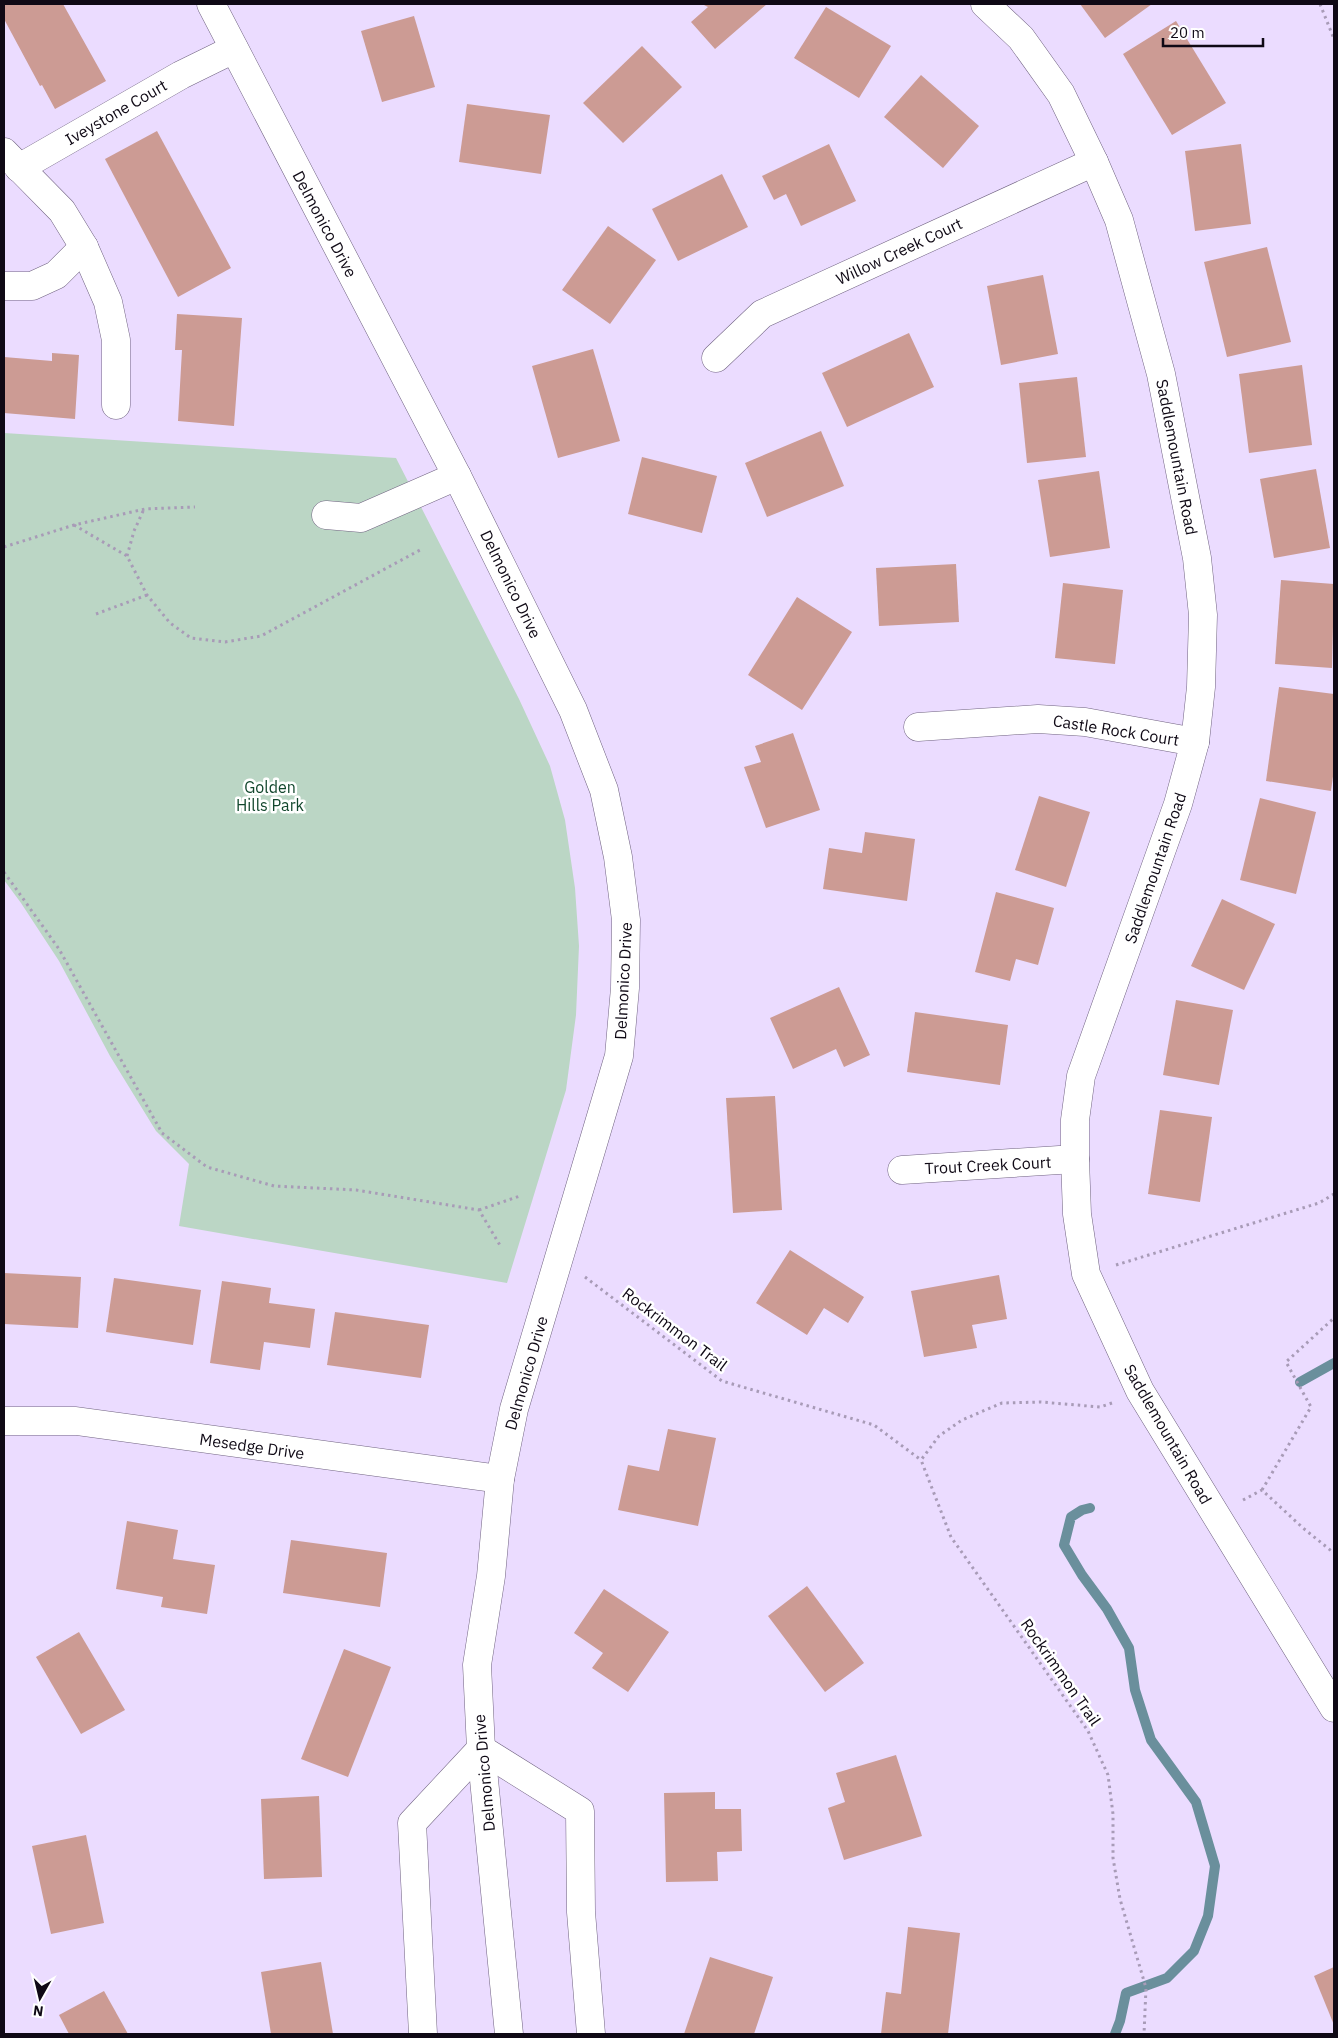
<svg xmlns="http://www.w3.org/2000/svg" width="1338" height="2038" font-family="'IBM Plex Sans',sans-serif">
  <rect width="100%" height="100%" fill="#ebdcff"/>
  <!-- green -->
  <path fill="#bbd6c5" d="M4,433L396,458L519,699L550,766L565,820L575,888L579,946L576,1015L566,1090L507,1283L179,1226L189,1164L156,1131L110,1056L59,961L21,903L4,880Z"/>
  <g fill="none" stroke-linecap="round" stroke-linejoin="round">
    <!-- stream -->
    <g stroke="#6a8f9c" stroke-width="10">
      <path d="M1300,1382L1334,1363"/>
      <path d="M1090,1508L1082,1510L1071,1517L1064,1545L1082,1575L1107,1609L1129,1648L1135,1690L1151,1740L1196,1802L1215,1866L1208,1916L1194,1951L1167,1978L1126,1993L1120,2021L1115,2034"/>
    </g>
  </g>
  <!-- building -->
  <g fill="#cc9b94">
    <path d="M4,4H63L106,81L55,109L42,85L40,86L4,19Z"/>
    <path d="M702,4H767L715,49L691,22L708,7Z"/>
    <path d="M1080,4H1152L1105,38Z"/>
    <path d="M826,7L891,46L859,98L794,58Z"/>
    <path d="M414,16L435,87L382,102L361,31Z"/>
    <path d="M1176,21L1226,103L1172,135L1123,54Z"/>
    <path d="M642,46L682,87L623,143L583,103Z"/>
    <path d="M921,75L979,126L943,168L884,117Z"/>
    <path d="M467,104L550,115L541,174L459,162Z"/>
    <path d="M157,131L231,268L178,297L105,159Z"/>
    <path d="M829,144L856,201L801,226L786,194L774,200L762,176Z"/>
    <path d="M1241,144L1251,224L1195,231L1185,151Z"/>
    <path d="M722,174L748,227L678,261L652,209Z"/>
    <path d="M608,226L656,260L610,324L562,290Z"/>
    <path d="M1267,247L1291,342L1227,357L1204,262Z"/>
    <path d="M1043,275L1058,354L1001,365L987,286Z"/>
    <path d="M177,314L242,318L234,426L178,421L182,350H175Z"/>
    <path d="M909,333L934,387L847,427L822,373Z"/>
    <path d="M593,349L620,441L558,458L532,366Z"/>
    <path d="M52,353L79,355L75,419L4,413V357L52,361Z"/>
    <path d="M1302,365L1312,445L1249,453L1239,374Z"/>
    <path d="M1077,377L1086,457L1027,463L1019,383Z"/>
    <path d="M821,431L844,486L767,517L745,463Z"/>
    <path d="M642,457L717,476L702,533L628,514Z"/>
    <path d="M1316,469L1330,548L1274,558L1260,479Z"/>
    <path d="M1099,471L1110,548L1050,557L1038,480Z"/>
    <path d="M956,564L959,622L879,626L876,568Z"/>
    <path d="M1281,580L1334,584L1332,668L1275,664Z"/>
    <path d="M1063,583L1123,590L1115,664L1055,658Z"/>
    <path d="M797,597L852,632L802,710L748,675Z"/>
    <path d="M1279,687L1334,694V769L1331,791L1266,781Z"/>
    <path d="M793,733L820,810L766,828L744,767L761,762L755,746Z"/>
    <path d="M1039,796L1090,812L1066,887L1015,870Z"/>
    <path d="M1260,798L1316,812L1296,894L1240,880Z"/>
    <path d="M865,832L915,839L907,901L823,889L829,848L862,853Z"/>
    <path d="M996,892L1054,908L1038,965L1016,959L1010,981L975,972Z"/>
    <path d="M1222,899L1275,924L1244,990L1191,966Z"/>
    <path d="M839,987L870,1055L844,1067L836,1049L793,1069L770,1018Z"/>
    <path d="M1176,1000L1233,1010L1219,1085L1163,1075Z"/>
    <path d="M915,1012L1008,1025L1000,1085L907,1072Z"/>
    <path d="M775,1096L782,1210L733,1213L726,1098Z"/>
    <path d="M1160,1110L1212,1117L1200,1202L1148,1194Z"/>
    <path d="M790,1250L864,1297L848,1323L824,1308L807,1335L756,1303Z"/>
    <path d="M4,1273L81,1277L78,1328L4,1324Z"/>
    <path d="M999,1275L1007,1319L972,1325L977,1348L924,1357L911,1291Z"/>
    <path d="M114,1278L201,1290L193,1345L106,1332Z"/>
    <path d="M222,1281L271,1288L269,1303L315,1309L310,1348L264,1342L260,1370L210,1363Z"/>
    <path d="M335,1312L429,1325L421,1378L327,1365Z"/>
    <path d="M668,1429L716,1438L698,1526L618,1510L628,1465L659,1471Z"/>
    <path d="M127,1521L178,1530L173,1559L215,1565L207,1614L161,1607L163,1597L116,1589Z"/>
    <path d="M291,1540L387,1553L380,1607L283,1593Z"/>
    <path d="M807,1586L864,1663L825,1692L768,1616Z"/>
    <path d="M604,1589L669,1632L628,1692L592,1668L603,1653L574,1633Z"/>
    <path d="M79,1632L125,1710L81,1734L36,1657Z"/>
    <path d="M344,1649L391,1667L348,1777L301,1759Z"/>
    <path d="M896,1755L922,1836L844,1860L828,1808L845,1802L836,1773Z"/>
    <path d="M715,1792V1809H741L742,1851L717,1852L718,1881L666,1882L664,1793Z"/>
    <path d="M319,1796L322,1877L264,1879L261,1799Z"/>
    <path d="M86,1835L104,1923L51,1934L32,1846Z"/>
    <path d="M908,1927L960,1933L948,2034H881L886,1992L901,1994Z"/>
    <path d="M710,1957L773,1977L754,2034H684Z"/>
    <path d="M321,1962L333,2034H271L261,1972Z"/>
    <path d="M1334,1967V2025L1314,1976Z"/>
    <path d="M104,1991L128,2034H69L59,2015Z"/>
  </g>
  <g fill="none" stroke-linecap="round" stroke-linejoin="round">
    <!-- minor casing -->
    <g stroke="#706381" stroke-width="29">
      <g id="minor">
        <path d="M211,4L457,476L573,710L604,790L618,857L626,920L625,988L619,1056L514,1409L500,1479L491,1576L477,1665L481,1749L509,2034"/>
        <path d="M985,4L1021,38L1061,94L1094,162L1119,220L1161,374L1197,558L1203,615L1201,687L1195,742L1178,804L1081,1076L1075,1120V1159L1077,1214L1086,1274L1140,1391L1334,1708"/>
        <path d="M4,152L62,211L84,247L108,302L116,340V405"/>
        <path d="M19,168L181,75L234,49"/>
        <path d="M4,286H32L56,275L84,247"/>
        <path d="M716,358L762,314L1094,162"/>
        <path d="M326,515L361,518L457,476"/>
        <path d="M918,727L1038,719L1085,722L1195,742"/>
        <path d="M902,1170L1075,1159"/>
        <path d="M4,1421H76L500,1479"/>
        <path d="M423,2034L412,1823L481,1749L580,1811L581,1912L591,2034"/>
      </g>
    </g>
    <!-- path -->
    <g stroke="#a89bb7" stroke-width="3" stroke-dasharray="2.5 4" stroke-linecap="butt">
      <path d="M1320,4L1334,39"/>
      <path d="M74,525L127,556L147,595L170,623L191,638L225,642L261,636L420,550"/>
      <path d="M4,547L74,525L145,509L195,507"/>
      <path d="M127,556L134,531L144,509"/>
      <path d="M96,614L147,595"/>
      <path d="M4,872L59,949L162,1133L207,1167L274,1186L356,1190L479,1210L501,1247"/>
      <path d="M479,1210L520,1196"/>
      <path d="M1116,1265L1319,1203L1334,1194"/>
      <path d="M585,1277L722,1381L874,1425L921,1460"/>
      <path d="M1112,1403L1100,1407L1041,1402L1002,1403L962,1420L939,1436L921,1460L951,1537L1088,1731L1108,1775L1113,1814V1858L1120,1899L1146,1988L1144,2034"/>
      <path d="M1262,1490L1311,1407L1286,1362L1334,1318"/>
      <path d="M1243,1500L1262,1490L1303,1528L1334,1553"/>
    </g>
    <!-- minor -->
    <use href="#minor" stroke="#fff" stroke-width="28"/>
  </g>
  <g text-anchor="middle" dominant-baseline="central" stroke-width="5" stroke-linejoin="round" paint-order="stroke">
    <!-- street labels -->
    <g font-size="16" fill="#0f0915" stroke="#fff">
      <text transform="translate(116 112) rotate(-30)">Iveystone Court</text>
      <text transform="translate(325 224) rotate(62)">Delmonico Drive</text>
      <text transform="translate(899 251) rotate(-25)">Willow Creek Court</text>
      <text transform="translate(1177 457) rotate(79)">Saddlemountain Road</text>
      <text transform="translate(511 584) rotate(64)">Delmonico Drive</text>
      <text transform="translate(1116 730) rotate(9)">Castle Rock Court</text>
      <text transform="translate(1155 868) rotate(-71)">Saddlemountain Road</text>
      <text transform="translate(623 981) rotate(-87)">Delmonico Drive</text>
      <text transform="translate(988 1165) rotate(-3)">Trout Creek Court</text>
      <text transform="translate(675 1329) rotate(37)">Rockrimmon Trail</text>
      <text transform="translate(526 1373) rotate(-74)">Delmonico Drive</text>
      <text transform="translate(1168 1434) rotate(60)">Saddlemountain Road</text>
      <text transform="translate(252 1446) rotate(8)">Mesedge Drive</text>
      <text transform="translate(1061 1672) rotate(55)">Rockrimmon Trail</text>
      <text transform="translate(484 1773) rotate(-95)">Delmonico Drive</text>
    </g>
    <!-- park labels -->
    <g font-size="16" fill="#12472d" stroke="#fff">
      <text x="270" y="787">Golden<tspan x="270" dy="18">Hills Park</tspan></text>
    </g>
  </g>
  <!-- border -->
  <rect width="1338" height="2038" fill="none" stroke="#0f0915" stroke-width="10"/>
  <!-- north arrow -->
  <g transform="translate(40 1998) rotate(188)" stroke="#ffffff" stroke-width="4" paint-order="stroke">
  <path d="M0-4L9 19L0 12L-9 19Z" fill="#0f0915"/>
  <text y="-8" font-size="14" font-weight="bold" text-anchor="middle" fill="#0f0915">N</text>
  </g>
  <!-- scale -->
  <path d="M1163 38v8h100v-8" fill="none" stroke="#0f0915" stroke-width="2.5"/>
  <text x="1170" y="38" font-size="15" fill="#0f0915" stroke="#ffffff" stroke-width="4" paint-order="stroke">20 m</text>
</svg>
